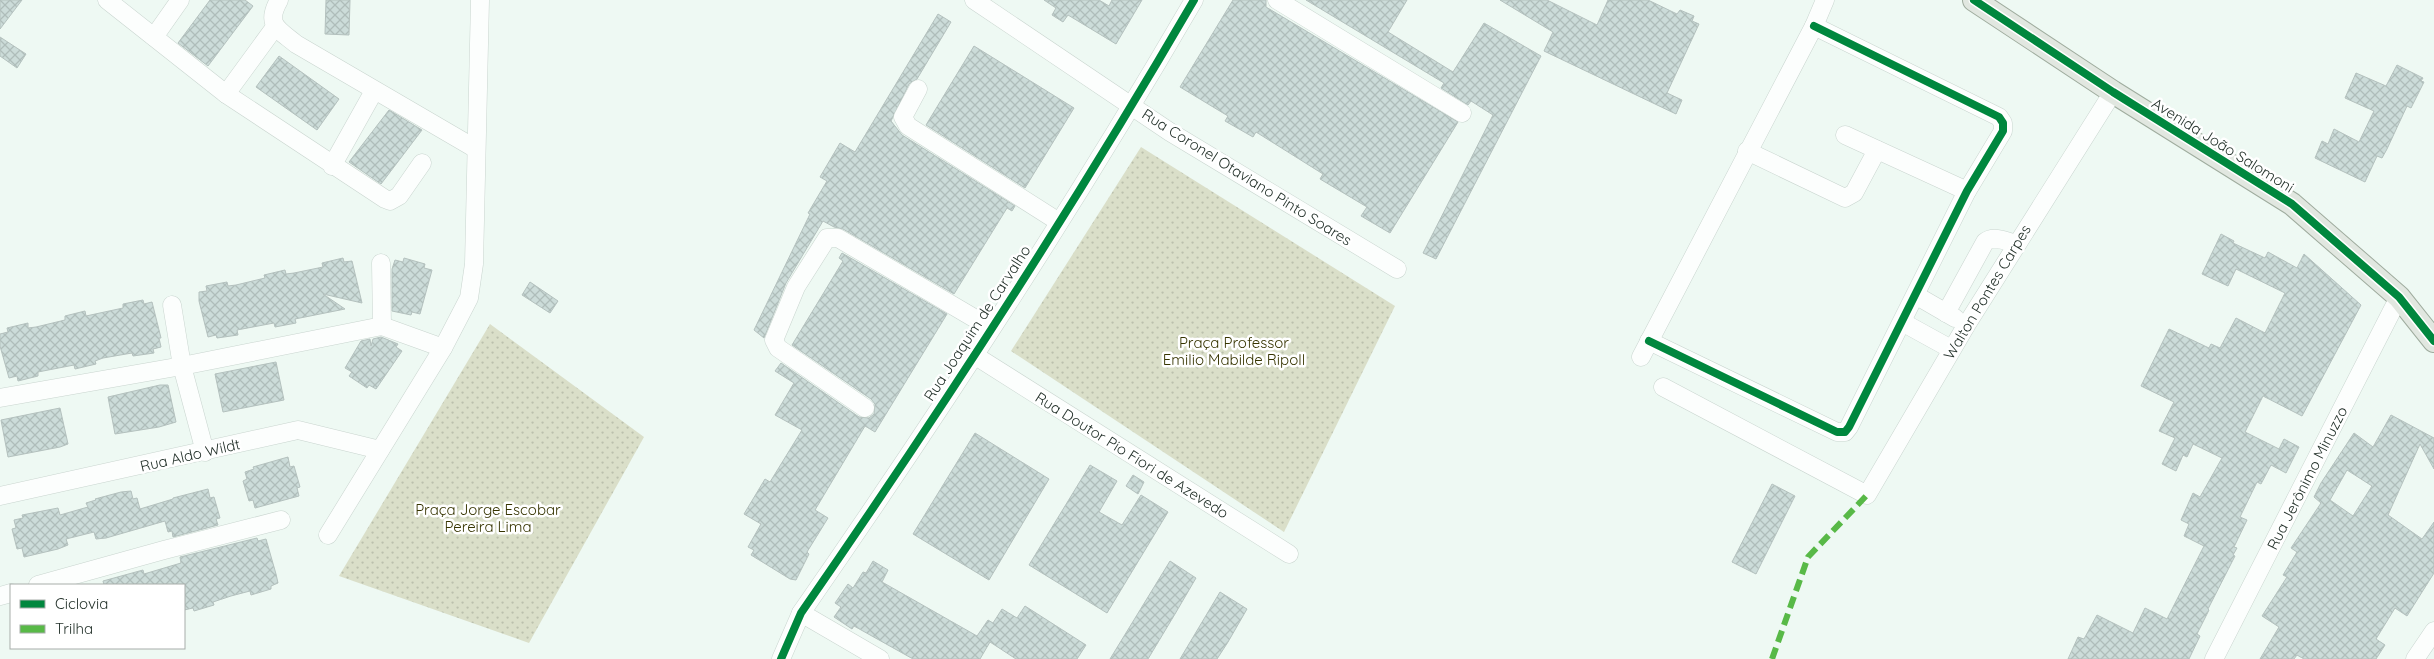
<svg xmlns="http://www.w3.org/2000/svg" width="2434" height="659" font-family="Quicksand,sans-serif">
  <defs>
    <pattern id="park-dots" width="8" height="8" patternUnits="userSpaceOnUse" patternTransform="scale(1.25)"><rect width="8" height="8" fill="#dadfc9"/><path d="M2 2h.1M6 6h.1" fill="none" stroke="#bbc0ad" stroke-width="1.8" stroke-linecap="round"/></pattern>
    <pattern id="building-cross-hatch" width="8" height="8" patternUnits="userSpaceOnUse" patternTransform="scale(1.25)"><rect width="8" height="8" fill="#ccdcd9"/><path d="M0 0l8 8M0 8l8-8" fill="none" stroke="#afbdba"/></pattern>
  </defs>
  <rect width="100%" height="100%" fill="#eef9f3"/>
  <!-- park -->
  <g fill="url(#park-dots)">
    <path d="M1141,147L1395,306L1284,532L1011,351Z"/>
    <path d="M490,324L644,437L529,643L339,576Z"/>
  </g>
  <!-- building -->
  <g fill="url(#building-cross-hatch)" stroke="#b4c1be" fill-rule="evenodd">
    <path d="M0,0H22L0,29Z"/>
    <path d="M210,0H245L253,6L208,66L178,43Z"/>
    <path d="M326,0H350L349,35L325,34Z"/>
    <path d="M1044,0H1099L1109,6L1112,0H1142L1116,44L1068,15L1063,22L1052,15L1056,8Z"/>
    <path d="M1233,0H1266V7L1458,122L1390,233L1361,216L1367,207L1320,179L1323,174L1256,132L1253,137L1225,121L1228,116L1180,87Z"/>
    <path d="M1306,0H1407L1388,32L1453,72L1484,23L1541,56L1436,259L1423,253L1493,115L1471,101L1468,105L1441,88L1444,83Z"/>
    <path d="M1500,0H1547L1597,25L1608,0H1648L1677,14L1680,10L1694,16L1692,21L1699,24L1667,93L1682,100L1676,114L1544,51L1553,32Z"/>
    <path d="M938,14L951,22L917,79L909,84L891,121L902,135L1015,206L1012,211L1007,208L954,294L843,229L834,227L823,221L786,283L764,338L754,330L810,214L808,213L827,181L820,177L840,143L855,152Z"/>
    <path d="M0,37L26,54L17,68L0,56Z"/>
    <path d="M974,46L1074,108L1025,188L926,125Z"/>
    <path d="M279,56L339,99L317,130L256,87Z"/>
    <path d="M2397,65L2423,78L2421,81L2424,82L2411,108L2407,106L2387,149L2382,158L2377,156L2365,182L2315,158L2322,141L2328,144L2334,129L2359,142L2374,111L2345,98L2356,73L2386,86Z"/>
    <path d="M389,110L422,130L381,184L349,162Z"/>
    <path d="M2221,234L2234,241L2233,243L2265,258L2268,252L2297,268L2304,254L2361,305L2302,416L2263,396L2245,432L2279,449L2284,439L2299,447L2286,473L2271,465L2261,484L2257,482L2240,517L2247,520L2234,547L2237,548L2233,555L2235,556L2208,609L2209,610L2197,634L2200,636L2189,659H2068L2078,637L2084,639L2097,615L2133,633L2145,608L2167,619L2204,546L2184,536L2189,524L2181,520L2193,493L2200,497L2222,458L2193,444L2187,457L2183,455L2176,471L2162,464L2175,438L2159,431L2174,402L2141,386L2169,329L2209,348L2211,344L2220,348L2236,318L2265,333L2285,293L2236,269L2228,286L2202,274Z"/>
    <path d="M842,253L947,314L875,432L865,426L815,510L828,518L807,552L809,554L796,580L790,579L751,555L754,550L748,547L761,524L744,514L765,479L770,482L802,430L775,415L794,383L775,371L781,363L859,417L869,418L874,414L875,404L871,399L792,345L843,261L839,258Z"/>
    <path d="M343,258L344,262L352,261L362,303L323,294L345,309L295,319L296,323L275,327L274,323L237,330L238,335L217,338L216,335L208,337L199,301V292L207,291L206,286L227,282L228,286L236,285L265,278L264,275L285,270L286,274L294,273L323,267L322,263Z"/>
    <path d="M404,258L425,264L424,268L432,270L420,314L412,312L411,315L392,311V269L395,260L403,262Z"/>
    <path d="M530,282L558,301L550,313L522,295Z"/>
    <path d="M143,300L144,304L152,302L161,338H159L161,347L153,349L154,353L133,356L132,353L103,358L95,361L96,364L75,369L74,365L38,372V376L18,381L17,376L9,378L0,346V334L8,332L7,328L28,323V328L36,327L65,320V316L85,311L86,316L123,308V304Z"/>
    <path d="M381,337L398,344L396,347L402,351L376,389L369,385L367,388L349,376L352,372L345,368L361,341L370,339L371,346L373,339Z"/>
    <path d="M276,362L284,400L223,412L215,374Z"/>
    <path d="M160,385H168L176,422L159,427L115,434L108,397Z"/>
    <path d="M60,408L68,444L60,447L8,457L1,420Z"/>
    <path d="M2391,415L2434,438V469L2420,444L2388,515L2422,539L2434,522V573L2407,616L2395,608L2376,639L2385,645L2376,659H2304L2297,655L2294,659H2260L2279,627L2262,616L2287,577L2283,575L2297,552L2291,548L2321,503L2314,497L2321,483L2354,433L2373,447ZM2347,470L2372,486L2353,516L2330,500Z"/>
    <path d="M975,433L1049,479L989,580L913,534Z"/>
    <path d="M288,457L290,467L294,466L300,487L297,488L299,496L255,508L253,500L249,501L243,481L247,479L245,472L254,469L253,467Z"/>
    <path d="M1090,465L1117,481L1099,512L1122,525L1141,495L1168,512L1107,613L1029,565Z"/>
    <path d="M1133,475L1144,482L1138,494L1126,486Z"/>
    <path d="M1772,484L1795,496L1756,574L1732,562Z"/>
    <path d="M208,489L210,498L214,497L220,518L216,519L218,525L173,537L172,531L168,532L165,521L106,538L96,539L94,532L66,539L68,545L58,549L24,557L22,548L17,549L12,529L16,528L14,520L23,518L22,515L58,508L60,515L88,507L86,503L96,500L95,499L121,492L131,491L133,499L137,498L140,509L173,499V498Z"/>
    <path d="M257,538L258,541L266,539L276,574L278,583L271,586V589L251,595L250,591L231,596L213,602L214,605L194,611L193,608L184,610V585H104L103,581L143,570L144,574L181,563L180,557Z"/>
    <path d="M873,561L888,570L882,582L977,636L988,620L993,623L1002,609L1017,618L1025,606L1086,645L1077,659H1016L990,642L980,659H913L854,626L852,629L834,617L841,607L835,603L848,584L853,588L863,572L866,573Z"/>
    <path d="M1170,561L1196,578L1175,614L1148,659H1110Z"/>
    <path d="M1220,592L1247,609L1228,642L1217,659H1180Z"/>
  </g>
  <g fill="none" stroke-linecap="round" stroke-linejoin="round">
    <!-- minor casing -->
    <g stroke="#c9d5cf" stroke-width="19">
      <g id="minor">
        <path d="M107,0L226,94L385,199L390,201L399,196L422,163"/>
        <path d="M279,0C265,25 278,29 296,44L476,149"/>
        <path d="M974,0L1170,132L1397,269"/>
        <path d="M1277,0L1462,113"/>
        <path d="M154,37L180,0"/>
        <path d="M918,89L903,117L908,126L1059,222"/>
        <path d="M226,94L275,27"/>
        <path d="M1845,135L1967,191"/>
        <path d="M1747,151L1845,198L1854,193L1877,150"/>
        <path d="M332,166L374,91"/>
        <path d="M381,263L382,326"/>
        <path d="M1917,296L1955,318"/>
        <path d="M172,305L182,366L205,452"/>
        <path d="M1946,313L1985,242C1993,235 2006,241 2016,244"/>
        <path d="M1902,322L1951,349"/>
        <path d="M1649,341L1837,432H1845L1849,427L1967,191L2003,131V123L1999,117L1814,26"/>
        <path d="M974,355L1289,554"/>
        <path d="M1641,357L1814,26L1825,0"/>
        <path d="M1663,387L1867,495L1967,324L2113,92"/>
        <path d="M0,398L182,366L382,326L443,348"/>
        <path d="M865,408L778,348L774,340L796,287L827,238H838L991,328"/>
        <path d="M0,496L298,430L380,450"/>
        <path d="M328,535L443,348L469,298L474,264L480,0"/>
        <path d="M38,585L164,550L281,520"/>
        <path d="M0,596L11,593"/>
        <path d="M801,613L880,659"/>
        <path d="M781,659L801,613C939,414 1072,210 1194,0"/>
        <path d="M2214,659L2399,297"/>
        <path d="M2415,659L2434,631"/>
      </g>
    </g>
    <!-- major casing -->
    <g stroke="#9fac9e" stroke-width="24">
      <path id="major" d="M1974,0L2113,92L2292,204L2399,297L2434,341"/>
    </g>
    <!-- minor -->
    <use href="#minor" stroke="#fcfefd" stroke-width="18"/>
    <!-- major -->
    <use href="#major" stroke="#e1e7e0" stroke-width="22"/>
    <!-- quiet -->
    <path stroke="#58b947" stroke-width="6" stroke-dasharray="12 6" stroke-linecap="butt" d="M1772,659L1808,557L1867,495"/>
    <!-- cycleway casing -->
    <g stroke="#fff" stroke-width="11">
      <g id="cycleway">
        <path d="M1974,0L2113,92L2292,204L2399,297L2434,341"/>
        <path d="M1649,341L1837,432H1845L1849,427L1967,191L2003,131V123L1999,117L1814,26"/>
        <path d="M781,659L801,613C939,414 1072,210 1194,0"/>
      </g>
    </g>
    <!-- cycleway -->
    <use href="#cycleway" stroke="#00873e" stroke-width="8"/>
  </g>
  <g text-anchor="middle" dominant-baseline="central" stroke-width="5" stroke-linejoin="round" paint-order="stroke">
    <!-- street labels -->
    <g font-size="15" fill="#24322b" stroke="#fff">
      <text transform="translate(2223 145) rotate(32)">Avenida João Salomoni</text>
      <text transform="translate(1247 177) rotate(32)">Rua Coronel Otaviano Pinto Soares</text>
      <text transform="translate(1987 292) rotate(-59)">Walton Pontes Carpes</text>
      <text transform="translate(977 323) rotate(-57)">Rua Joaquim de Carvalho</text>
      <text transform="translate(190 455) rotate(-13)">Rua Aldo Wildt</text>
      <text transform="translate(1132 455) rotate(32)">Rua Doutor Pio Fiori de Azevedo</text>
      <text transform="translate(2307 478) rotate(-63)">Rua Jerônimo Minuzzo</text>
    </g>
    <!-- park labels -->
    <g font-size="15" fill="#363400" stroke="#fff">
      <text x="1234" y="342">Praça Professor<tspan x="1234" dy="17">Emilio Mabilde Ripoll</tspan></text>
      <text x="488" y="509">Praça Jorge Escobar<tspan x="488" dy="17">Pereira Lima</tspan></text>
    </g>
  </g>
  <!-- legend -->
  <rect x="10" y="584" width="175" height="65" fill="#ffffff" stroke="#a7adaa"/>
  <rect x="20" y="600" width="25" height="8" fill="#00873e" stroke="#a7adaa"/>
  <text x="55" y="609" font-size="15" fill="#24322b">Ciclovia</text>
  <rect x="20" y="625" width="25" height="8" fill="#58b947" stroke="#a7adaa"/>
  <text x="55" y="634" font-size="15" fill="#24322b">Trilha</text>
</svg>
